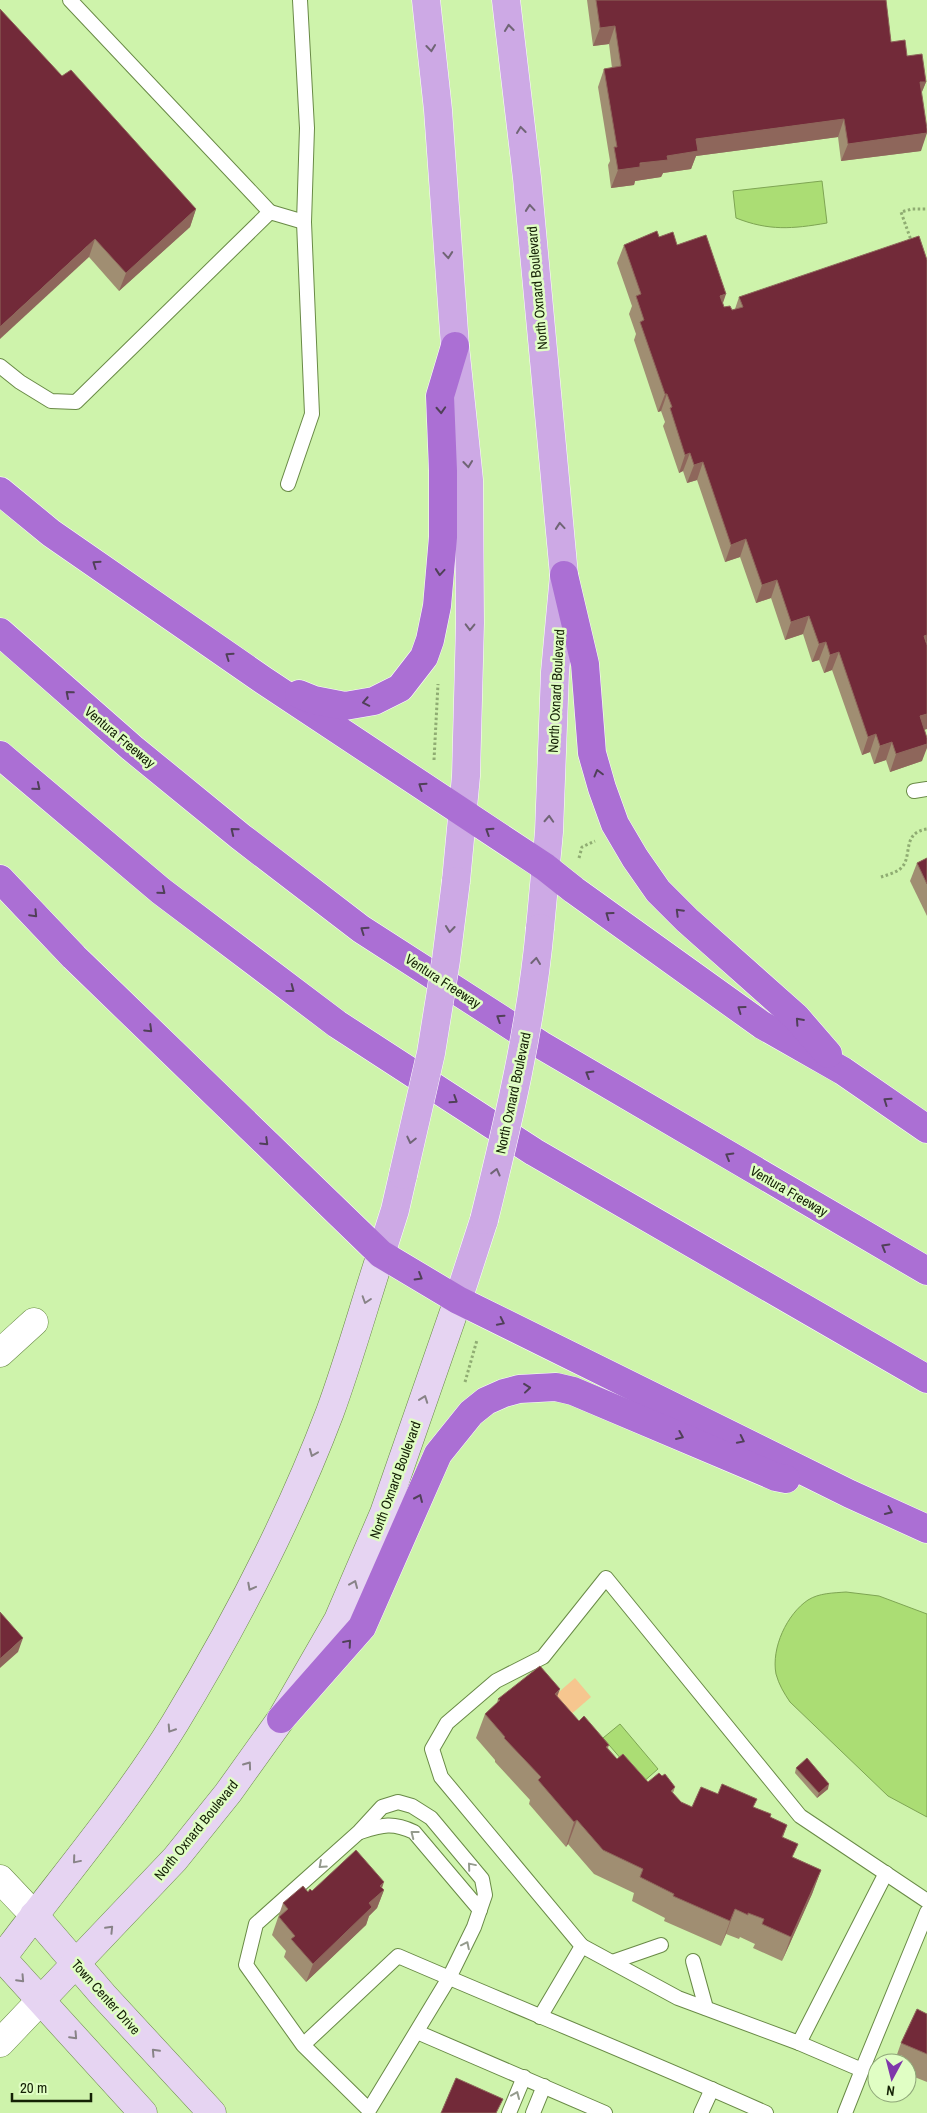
<svg xmlns="http://www.w3.org/2000/svg" width="927" height="2113" font-family="'Archivo Narrow',sans-serif">
  <rect width="100%" height="100%" fill="#cef3ab"/>
  <!-- green -->
  <path fill="#f6c68f" d="M575,1678L591,1697L568,1717L552,1698Z"/>
  <!-- water -->
  <g fill="#abdd74" stroke="#7ea553">
    <path d="M822,181L827,223C792,229 769,231 736,218L733,191Z"/>
    <path d="M846,1592L879,1596L927,1614V1817L888,1796L790,1702C784,1693 779,1685 776,1674C771,1648 787,1614 808,1600C819,1593 833,1593 846,1592Z"/>
    <path d="M620,1724L658,1769L642,1783L603,1738Z"/>
  </g>
  <g fill="none" stroke-linecap="round" stroke-linejoin="round">
    <!-- service casing -->
    <g stroke="#698a46" stroke-width="16">
      <g id="service">
        <path d="M70,0L270,212"/>
        <path d="M0,366L20,382L51,401L76,402L270,212L304,222"/>
        <path d="M288,484L312,414L304,222L307,128L300,0"/>
        <path d="M914,791L927,789"/>
        <path d="M360,1832C383,1825 392,1822 414,1832L480,1910"/>
        <path d="M582,1946L678,1998L799,2043L886,1873"/>
        <path d="M693,1961L706,2008"/>
        <path d="M612,1962L661,1945"/>
        <path d="M540,2017L582,1946L441,1777L432,1749L447,1723L496,1681L543,1657L606,1578L800,1816L927,1901"/>
        <path d="M417,2032L605,2113"/>
        <path d="M799,2043L862,2070L845,2113"/>
        <path d="M303,2045L246,1965L256,1924L359,1832L382,1807L398,1802L412,1806L431,1818L482,1879L485,1895L474,1927L449,1978L369,2110L303,2045L398,1956C521,2009 645,2059 766,2113"/>
        <path d="M862,2070L927,1912"/>
        <path d="M509,2113L524,2077"/>
        <path d="M533,2113L544,2086"/>
        <path d="M701,2113L712,2089"/>
      </g>
    </g>
    <!-- minor casing -->
    <g stroke="#698a46" stroke-width="29">
      <g id="minor">
        <path d="M0,1353L34,1322"/>
        <path d="M0,1879L34,1915"/>
      </g>
    </g>
    <!-- tertiary casing -->
    <g stroke="#698a46" stroke-width="29">
      <path id="tertiary" d="M0,2043L41,2000"/>
    </g>
    <!-- secondary casing -->
    <g stroke="#698a46" stroke-width="29">
      <g id="secondary">
        <path d="M34,1915L103,1995L212,2113"/>
        <path d="M41,2000L175,1859L228,1793L281,1719L338,1620L384,1513L458,1300"/>
        <path d="M143,2113L2,1958C60,1880 124,1806 175,1723C235,1624 289,1520 330,1412C349,1360 364,1306 381,1254"/>
      </g>
    </g>
    <!-- primary casing -->
    <g stroke="#fff" stroke-width="29">
      <g id="primary">
        <path d="M426,0L438,110L455,346L469,480L470,623L466,776L456,881"/>
        <path d="M506,0L527,178L564,575L555,672L549,832L540,928"/>
        <path d="M381,1254L395,1210L403,1175"/>
        <path d="M458,1300L484,1220"/>
      </g>
    </g>
    <!-- motorway casing -->
    <g stroke="#fff" stroke-width="29">
      <g id="motorway">
        <path d="M0,491L51,533L263,680L545,867L574,890L762,1025L843,1071L927,1129"/>
        <path d="M564,575L585,664L592,753L602,788L615,824L635,858L658,891L687,920L796,1017L828,1054"/>
        <path d="M0,632L132,748L241,837L361,929L541,1045L927,1271"/>
        <path d="M299,694L314,700L345,706L374,701L400,688L424,657L430,640L437,606L443,537V471L440,396L455,346"/>
        <path d="M0,755L161,891L337,1024L534,1152L927,1379"/>
        <path d="M0,879L74,957L381,1254L458,1300L850,1494L927,1529"/>
        <path d="M281,1719L362,1627L438,1454L471,1413L486,1401L504,1393L519,1389L556,1387L573,1391L776,1477L786,1479"/>
      </g>
    </g>
    <!-- path -->
    <g stroke="#8fac72" stroke-width="3" stroke-dasharray="2.5 2.5" stroke-linecap="butt">
      <path d="M912,243L901,212L912,209H927"/>
      <path d="M434,760L438,684"/>
      <path d="M579,858L582,847L595,841"/>
      <path d="M881,877C887,875 895,873 900,869C914,858 900,833 927,829"/>
      <path d="M465,1382L477,1340"/>
    </g>
    <!-- service -->
    <use href="#service" stroke="#fff" stroke-width="14"/>
    <!-- minor -->
    <use href="#minor" stroke="#fff" stroke-width="28"/>
    <!-- tertiary -->
    <use href="#tertiary" stroke="#fff" stroke-width="28"/>
    <!-- secondary -->
    <use href="#secondary" stroke="#e6d4f2" stroke-width="28"/>
    <!-- primary -->
    <use href="#primary" stroke="#cda9e5" stroke-width="28"/>
    <!-- motorway -->
    <use href="#motorway" stroke="#ab6fd4" stroke-width="28"/>
    <!-- primary-bridge casing -->
    <g stroke="#fff" stroke-width="29" stroke-linecap="butt">
      <g id="primary-bridge">
        <path d="M403,1175L431,1053L446,960L456,881"/>
        <path d="M484,1220C508,1123 531,1027 540,928"/>
      </g>
    </g>
    <!-- primary-bridge -->
    <use href="#primary-bridge" stroke="#cda9e5" stroke-width="28"/>
  </g>
  <!-- wall -->
  <g fill="#a08e72">
    <path d="M587,0H886L891,42L907,56L926,82L921,94V151L841,161L838,137L696,156L691,169L663,173L661,177L635,181L634,185L611,188L608,165L610,161L598,87L604,69L612,68L609,44L593,46Z"/>
    <path d="M62,76L196,209L190,227L119,291L89,257Z"/>
    <path d="M659,237L677,245L723,303L724,307L732,310L735,309L739,297L924,730L922,761L890,772L886,760L874,764L870,752L862,755L832,670L824,673L819,660L812,662L803,634L785,640L771,598L756,603L740,557L725,562L697,480L687,483L683,471L679,473L663,426L665,422L661,411L658,412L634,340L636,334L629,314L632,306L617,263L624,245Z"/>
    <path d="M927,858V916L910,881L917,863Z"/>
    <path d="M557,1697L579,1721L609,1745L608,1748L617,1759L648,1782L675,1787L673,1793L681,1802L692,1807L718,1794L754,1807L770,1817L787,1825L783,1837L793,1857L821,1870L812,1894L782,1961L753,1948L755,1944L740,1937L739,1939L726,1934L721,1946L664,1921L665,1918L632,1901L634,1893L594,1874L568,1844L566,1847L529,1804L530,1800L495,1762V1760L476,1738L485,1714L497,1703L498,1699Z"/>
    <path d="M796,1768L828,1789L817,1798L795,1773Z"/>
    <path d="M382,1889L384,1890L377,1908L369,1916L366,1925L306,1982L284,1957L286,1951L272,1935L283,1903L308,1892L312,1891Z"/>
    <path d="M927,2014V2082L907,2074V2063H894L901,2043Z"/>
  </g>
  <!-- shaded-wall -->
  <g fill="#8e665b">
    <path d="M615,26L609,44L593,46L600,28Z"/>
    <path d="M920,82H926L919,99Z"/>
    <path d="M844,119L838,137L696,156L691,169L663,173L661,177L635,181L634,185L611,188L618,170L667,156L696,139Z"/>
    <path d="M927,133L921,151L841,161L848,144Z"/>
    <path d="M196,209L190,227L119,291L126,273Z"/>
    <path d="M95,239L89,257L0,339V327Z"/>
    <path d="M726,294L720,312V296Z"/>
    <path d="M665,394H667L661,411L658,412Z"/>
    <path d="M690,453L683,471L679,473L685,455Z"/>
    <path d="M703,462L697,480L687,483L694,465Z"/>
    <path d="M746,539L740,557L725,562L731,545Z"/>
    <path d="M777,580L771,598L756,603L762,585Z"/>
    <path d="M809,616L803,634L785,640L791,622Z"/>
    <path d="M927,632V644L924,636Z"/>
    <path d="M826,642L819,660L812,662L819,644Z"/>
    <path d="M839,652L832,670L824,673L830,655Z"/>
    <path d="M927,714V729L913,734L920,716Z"/>
    <path d="M876,734L870,752L862,755L868,737Z"/>
    <path d="M892,742L886,760L874,764L880,746Z"/>
    <path d="M927,744V748L922,761L890,772L896,754Z"/>
    <path d="M23,1638L18,1652L0,1668V1659Z"/>
    <path d="M560,1689L551,1713L555,1694Z"/>
    <path d="M829,1784L828,1789L817,1798L819,1793Z"/>
    <path d="M577,1820L568,1844L566,1847L574,1822Z"/>
    <path d="M821,1870L812,1894L782,1961L791,1937Z"/>
    <path d="M384,1882L380,1894L384,1890L377,1908L369,1916L366,1925L306,1982L313,1964L369,1903L380,1886Z"/>
    <path d="M735,1909L726,1934L721,1946L730,1921Z"/>
  </g>
  <!-- building -->
  <g fill="#722a39" stroke="#8e665b">
    <path d="M596,0H886L891,42L905,40L907,56L922,54L926,82H920L927,129V133L848,144L844,119L696,139L698,151L667,156L668,160L640,163V167L618,170L614,147H617L604,69L621,66L615,26L600,28Z"/>
    <path d="M0,9L62,76L71,70L196,209L126,273L95,239L0,327Z"/>
    <path d="M657,231L659,237L673,232L677,245L706,235L726,294L720,296L724,307L730,306L732,310L743,307L739,297L919,236L927,260V635L924,636L927,645V714L920,716L927,738V744L896,754L892,742L880,746L876,734L868,737L839,652L830,655L826,642L819,644L809,616L791,622L777,580L762,585L746,539L731,545L703,462L694,465L690,453L685,455L670,408L672,407L667,394H665L640,322L644,320L636,296L641,294L624,245Z"/>
    <path d="M927,858V884L917,863Z"/>
    <path d="M0,1612L23,1638L0,1659Z"/>
    <path d="M540,1666L560,1689L555,1694L579,1721L584,1716L609,1745L606,1747L617,1759L623,1754L648,1782L659,1773L662,1776L665,1774L675,1787L671,1791L681,1802L692,1807L701,1787L718,1794L722,1784L757,1799L753,1807L771,1814L770,1817L787,1825L782,1837L798,1844L792,1857L821,1870L791,1937L762,1924L764,1919L748,1913V1915L735,1909L730,1921L673,1896L674,1894L640,1877L643,1869L603,1850L577,1820L574,1822L538,1780L541,1777L504,1738L505,1737L485,1714L500,1700L498,1699Z"/>
    <path d="M807,1758L829,1784L819,1793L796,1768Z"/>
    <path d="M356,1850L384,1882L380,1886L384,1890L369,1903L372,1907L313,1964L291,1939L295,1936L279,1917L288,1909L283,1903L303,1886L308,1892L310,1889L312,1891Z"/>
    <path d="M917,2009L927,2014V2054L901,2043Z"/>
    <path d="M456,2078L503,2099L496,2113H441Z"/>
  </g>
  <!-- one-way arrows -->
  <defs><path id="oneway-chevron" d="M-2-3.5L2.5 0L-2 3.5" fill="none" stroke-width="1.6" stroke-linecap="round" stroke-linejoin="round" transform="scale(1.25)"/></defs>
  <g stroke="#706575">
    <use href="#oneway-chevron" transform="translate(509 28) rotate(-96)"/>
    <use href="#oneway-chevron" transform="translate(431 48) rotate(84)"/>
    <use href="#oneway-chevron" transform="translate(521 130) rotate(-97)"/>
    <use href="#oneway-chevron" transform="translate(530 208) rotate(-95)"/>
    <use href="#oneway-chevron" transform="translate(448 255) rotate(85)"/>
    <use href="#oneway-chevron" transform="translate(468 464) rotate(84)"/>
    <use href="#oneway-chevron" transform="translate(560 526) rotate(-95)"/>
    <use href="#oneway-chevron" transform="translate(470 627) rotate(91)"/>
    <use href="#oneway-chevron" transform="translate(549 819) rotate(-87)"/>
    <use href="#oneway-chevron" transform="translate(450 929) rotate(96)"/>
    <use href="#oneway-chevron" transform="translate(536 961) rotate(-83)"/>
    <use href="#oneway-chevron" transform="translate(411 1140) rotate(103)"/>
    <use href="#oneway-chevron" transform="translate(496 1172) rotate(-76)"/>
  </g>
  <g stroke="#504058">
    <use href="#oneway-chevron" transform="translate(441 410) rotate(87)"/>
    <use href="#oneway-chevron" transform="translate(96 564) rotate(-145)"/>
    <use href="#oneway-chevron" transform="translate(440 572) rotate(95)"/>
    <use href="#oneway-chevron" transform="translate(229 656) rotate(-145)"/>
    <use href="#oneway-chevron" transform="translate(69 694) rotate(-139)"/>
    <use href="#oneway-chevron" transform="translate(366 702) rotate(169)"/>
    <use href="#oneway-chevron" transform="translate(598 773) rotate(-105)"/>
    <use href="#oneway-chevron" transform="translate(422 786) rotate(-146)"/>
    <use href="#oneway-chevron" transform="translate(37 787) rotate(40)"/>
    <use href="#oneway-chevron" transform="translate(234 831) rotate(-141)"/>
    <use href="#oneway-chevron" transform="translate(489 831) rotate(-147)"/>
    <use href="#oneway-chevron" transform="translate(162 891) rotate(39)"/>
    <use href="#oneway-chevron" transform="translate(679 912) rotate(-135)"/>
    <use href="#oneway-chevron" transform="translate(34 914) rotate(46)"/>
    <use href="#oneway-chevron" transform="translate(609 915) rotate(-144)"/>
    <use href="#oneway-chevron" transform="translate(364 930) rotate(-145)"/>
    <use href="#oneway-chevron" transform="translate(291 989) rotate(37)"/>
    <use href="#oneway-chevron" transform="translate(741 1009) rotate(-144)"/>
    <use href="#oneway-chevron" transform="translate(500 1018) rotate(-147)"/>
    <use href="#oneway-chevron" transform="translate(799 1021) rotate(-132)"/>
    <use href="#oneway-chevron" transform="translate(149 1029) rotate(44)"/>
    <use href="#oneway-chevron" transform="translate(589 1074) rotate(-149)"/>
    <use href="#oneway-chevron" transform="translate(454 1100) rotate(33)"/>
    <use href="#oneway-chevron" transform="translate(887 1101) rotate(-145)"/>
    <use href="#oneway-chevron" transform="translate(265 1142) rotate(44)"/>
    <use href="#oneway-chevron" transform="translate(729 1156) rotate(-150)"/>
    <use href="#oneway-chevron" transform="translate(885 1247) rotate(-150)"/>
    <use href="#oneway-chevron" transform="translate(419 1277) rotate(31)"/>
    <use href="#oneway-chevron" transform="translate(501 1322) rotate(26)"/>
    <use href="#oneway-chevron" transform="translate(527 1388) rotate(-6)"/>
    <use href="#oneway-chevron" transform="translate(680 1436) rotate(23)"/>
    <use href="#oneway-chevron" transform="translate(741 1440) rotate(26)"/>
    <use href="#oneway-chevron" transform="translate(419 1498) rotate(-66)"/>
    <use href="#oneway-chevron" transform="translate(889 1511) rotate(25)"/>
    <use href="#oneway-chevron" transform="translate(348 1643) rotate(-49)"/>
  </g>
  <g stroke="#888387">
    <use href="#oneway-chevron" transform="translate(366 1300) rotate(108)"/>
    <use href="#oneway-chevron" transform="translate(424 1399) rotate(-70)"/>
    <use href="#oneway-chevron" transform="translate(313 1453) rotate(112)"/>
    <use href="#oneway-chevron" transform="translate(354 1584) rotate(-67)"/>
    <use href="#oneway-chevron" transform="translate(251 1587) rotate(118)"/>
    <use href="#oneway-chevron" transform="translate(171 1729) rotate(123)"/>
    <use href="#oneway-chevron" transform="translate(248 1765) rotate(-54)"/>
    <use href="#oneway-chevron" transform="translate(76 1860) rotate(130)"/>
    <use href="#oneway-chevron" transform="translate(110 1929) rotate(-46)"/>
    <use href="#oneway-chevron" transform="translate(21 1979) rotate(47)"/>
    <use href="#oneway-chevron" transform="translate(74 2036) rotate(47)"/>
    <use href="#oneway-chevron" transform="translate(155 2052) rotate(-133)"/>
  </g>
  <g stroke="#959b8e">
    <use href="#oneway-chevron" transform="translate(414 1834) rotate(-142)"/>
    <use href="#oneway-chevron" transform="translate(322 1865) rotate(138)"/>
    <use href="#oneway-chevron" transform="translate(471 1866) rotate(-130)"/>
    <use href="#oneway-chevron" transform="translate(466 1945) rotate(-64)"/>
    <use href="#oneway-chevron" transform="translate(516 2095) rotate(-67)"/>
  </g>
  <g text-anchor="middle" dominant-baseline="central" stroke-width="5" stroke-linejoin="round" paint-order="stroke">
    <!-- street labels -->
    <g font-size="14" fill="#142105" stroke="#e0fec4">
      <text transform="translate(537 288) rotate(-95)">North Oxnard Boulevard</text>
      <text transform="translate(556 691) rotate(-87)">North Oxnard Boulevard</text>
      <text transform="translate(120 737) rotate(40)">Ventura Freeway</text>
      <text transform="translate(443 981) rotate(33)">Ventura Freeway</text>
      <text transform="translate(513 1093) rotate(-78)">North Oxnard Boulevard</text>
      <text transform="translate(789 1191) rotate(30)">Ventura Freeway</text>
      <text transform="translate(395 1480) rotate(-70)">North Oxnard Boulevard</text>
      <text transform="translate(196 1830) rotate(-51)">North Oxnard Boulevard</text>
      <text transform="translate(106 1997) rotate(48)">Town Center Drive</text>
    </g>
  </g>
  <!-- north arrow -->
  <g transform="translate(892 2078) rotate(187)"><circle r="24" fill="#e0fec4" stroke="#8ea678"/>
  <path d="M0-4L9 19L0 12L-9 19Z" fill="#7f37aa"/>
  <text y="-8" font-size="14" font-weight="bold" text-anchor="middle" fill="#142105">N</text>
  </g>
  <!-- scale -->
  <path d="M12 2093v8h79v-8" fill="none" stroke="#142105" stroke-width="2.5"/>
  <text x="20" y="2093" font-size="15" fill="#142105" stroke="#e0fec4" stroke-width="4" paint-order="stroke">20 m</text>
</svg>
